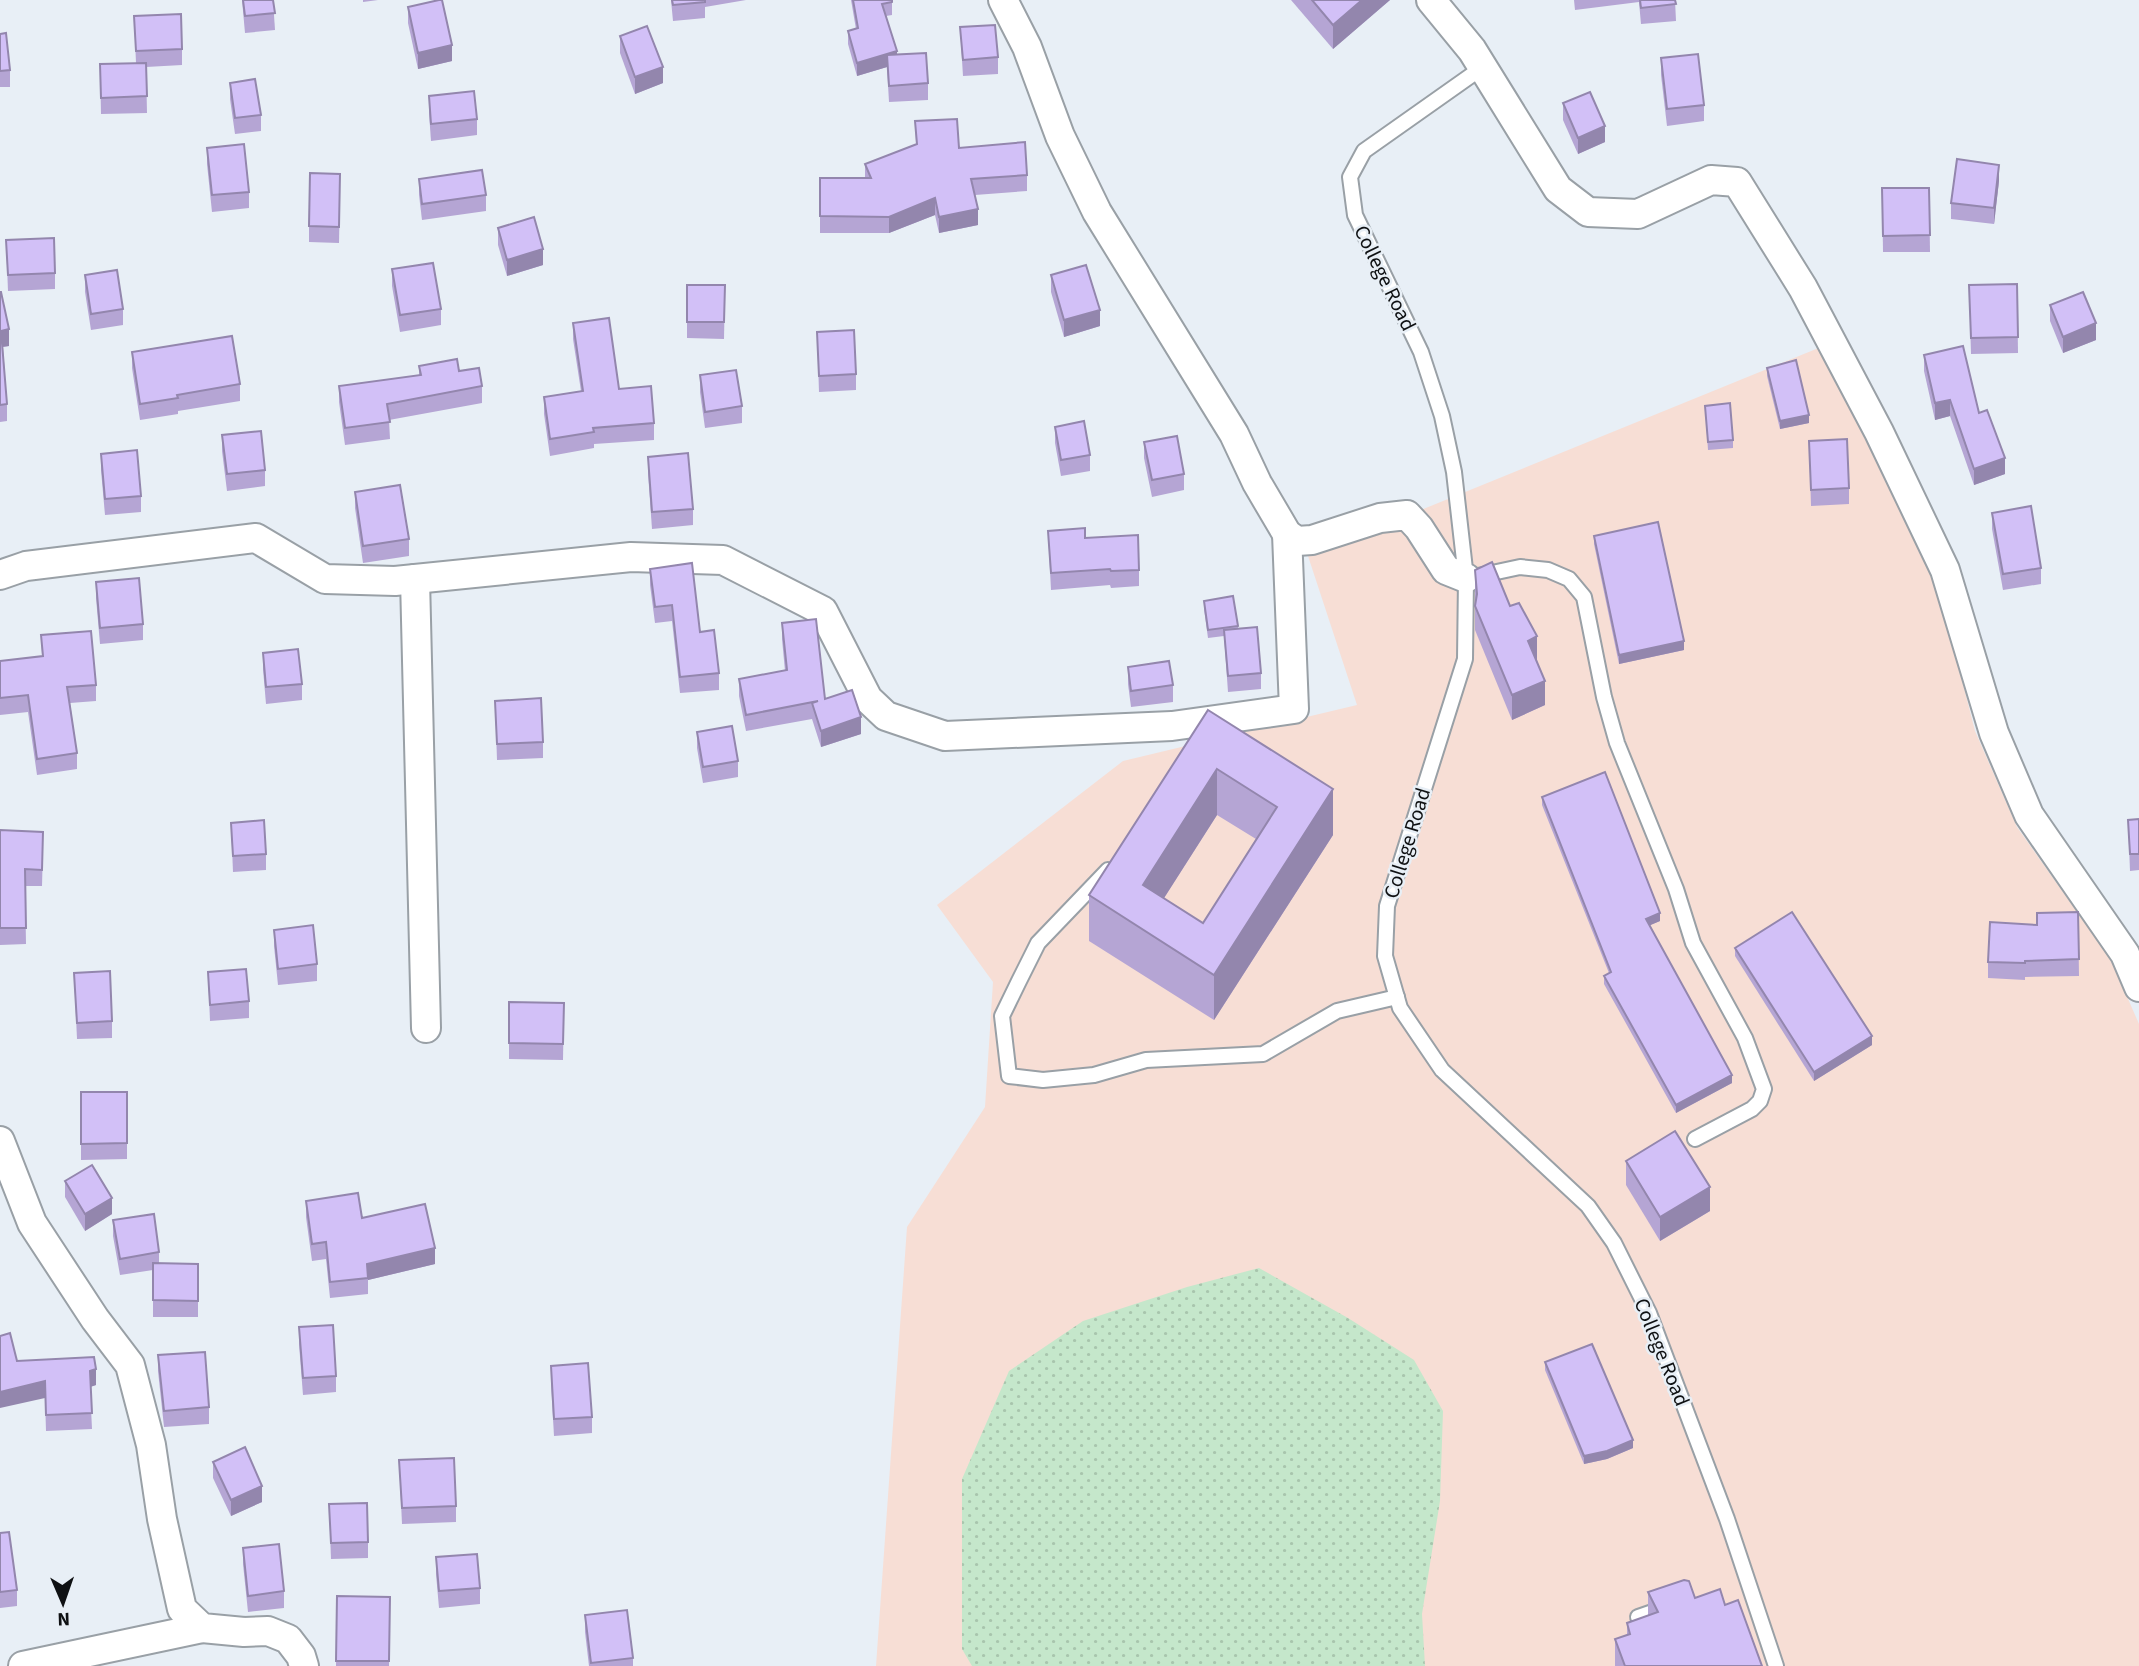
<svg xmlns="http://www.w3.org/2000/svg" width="2139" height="1666" font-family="'Source Sans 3',sans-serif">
  <defs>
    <pattern id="park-dots" width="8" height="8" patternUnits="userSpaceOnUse" patternTransform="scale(1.75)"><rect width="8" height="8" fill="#c5e7cb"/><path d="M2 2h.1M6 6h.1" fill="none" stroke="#a8c5ad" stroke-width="1.8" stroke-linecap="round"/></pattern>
  </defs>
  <rect width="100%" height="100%" fill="#e8eff6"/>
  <!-- education -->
  <path fill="#f7ded5" d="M1821,347L1935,574L1975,731L2017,827L2111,960L2139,1024V1666H876L907,1227L985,1107L993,982L937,905L1123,761L1357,705L1308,556Z"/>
  <!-- park -->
  <path fill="url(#park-dots)" d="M1259,1268L1348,1318L1414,1360L1443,1411L1440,1501L1422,1614L1425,1666H972L962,1649V1479L1009,1371L1083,1321L1187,1287Z"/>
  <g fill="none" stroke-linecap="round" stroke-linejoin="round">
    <!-- lane casing -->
    <g stroke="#99a0a6" stroke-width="18">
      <g id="lane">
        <path d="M1483,67L1364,151L1350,177L1355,215L1421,352L1442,416L1454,472L1466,578L1465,659L1387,906L1385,956L1400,1008L1442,1070L1588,1206L1614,1243L1649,1313L1727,1519L1776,1666"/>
        <path d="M1478,576L1520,567L1548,570L1569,579L1584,597L1604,697L1617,743L1676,889L1693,943L1745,1038L1764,1089L1760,1101L1752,1109L1695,1139"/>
        <path d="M1108,870L1038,943L1019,981L1002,1016L1009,1076L1043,1080L1094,1075L1146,1060L1263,1054L1337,1011L1397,997"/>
        <path d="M1638,1617L1664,1608"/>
      </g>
    </g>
    <!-- street casing -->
    <g stroke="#99a0a6" stroke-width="32">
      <g id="street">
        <path d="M1003,0L1027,47L1060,136L1097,212L1234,434L1257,483L1287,534L1297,541L1312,540L1380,518L1407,515L1419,528L1446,570L1466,578"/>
        <path d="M1431,0L1472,50L1558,189L1588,212L1638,214L1711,180L1737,182L1803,288L1879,432L1945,570L1994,733L2029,815L2125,954L2139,987"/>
        <path d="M0,575L26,566L256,538L325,579L395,581L631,557L723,560L823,611L868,699L886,716L945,736L1172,726L1294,709L1287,534"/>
        <path d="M415,579L426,1028"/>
        <path d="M0,1141L32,1223L95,1319L130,1365L151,1445L162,1519L182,1609L202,1628L244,1632L268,1631L288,1639L301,1656L304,1666"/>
        <path d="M23,1666L202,1628"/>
      </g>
    </g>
    <!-- lane -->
    <use href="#lane" stroke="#fff" stroke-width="14"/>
    <!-- street -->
    <use href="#street" stroke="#fff" stroke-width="28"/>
  </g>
  <!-- wall -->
  <g fill="#b5a5d4" fill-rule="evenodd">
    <path d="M242,0H273L275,30L245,33Z"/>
    <path d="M363,0H378L363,2Z"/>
    <path d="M671,0H746L705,7V18L673,21Z"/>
    <path d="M851,0H892V15L886,16L897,55L928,83V100L889,102L887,67L857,76L848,44V31L856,29Z"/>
    <path d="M1291,0H1390L1333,49Z"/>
    <path d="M1574,0H1675L1676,21L1641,24L1639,2L1575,10Z"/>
    <path d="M408,7L452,61L418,69L408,23Z"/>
    <path d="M134,16L182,49V65L146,67L147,113L101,114L100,64L136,63Z"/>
    <path d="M960,27L998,57V74L963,76Z"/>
    <path d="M0,34L10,70V87H0Z"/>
    <path d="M620,36L663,83L635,94L620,53Z"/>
    <path d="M1661,58L1704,105V121L1667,126L1661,75Z"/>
    <path d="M230,83L261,115V131L235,134L230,99Z"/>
    <path d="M429,96L477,119V135L431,141L429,113Z"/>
    <path d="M1563,103L1605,142L1578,154L1563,120Z"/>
    <path d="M915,121L959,148L1027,175V191L975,195L978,225L939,233L935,215L889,233H820V178H865V164L916,144Z"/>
    <path d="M207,148L249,192V208L212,212L207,164Z"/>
    <path d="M419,179L486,195V211L422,220L419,195Z"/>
    <path d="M1999,181L1994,224L1951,219V203Z"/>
    <path d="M1882,188H1929L1930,252H1883Z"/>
    <path d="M340,190L339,243L309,242V226Z"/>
    <path d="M498,228L543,265L507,276L498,245Z"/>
    <path d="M6,240L55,273V289L8,291Z"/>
    <path d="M392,269L441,309V325L400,332L392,286Z"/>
    <path d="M85,275L123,309V325L91,330L85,292Z"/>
    <path d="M1051,275L1100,326L1064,337L1051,292Z"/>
    <path d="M2017,284L2018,353L1971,354L1969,285Z"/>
    <path d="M687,285H725L724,339L687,338Z"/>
    <path d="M0,292L9,346L3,347L7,404V421L0,422Z"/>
    <path d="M2050,305L2096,340L2063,353L2050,321Z"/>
    <path d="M573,323L619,389L654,423V440L594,444V448L550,456L544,414V397L581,391L573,339Z"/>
    <path d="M817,332L856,374V390L819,392Z"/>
    <path d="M132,352L240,384V401L178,411V414L140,420L132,368Z"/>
    <path d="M1924,355L1979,413L2005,474L1974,485L1950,416L1935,420L1924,371Z"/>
    <path d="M419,366L482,386V403L389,420L390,439L345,445L339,402V386L419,376Z"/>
    <path d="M1767,368L1809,423L1780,429L1767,376Z"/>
    <path d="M700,375L742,406V423L705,428L700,392Z"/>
    <path d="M1705,406L1733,440V448L1708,450Z"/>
    <path d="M1055,427L1090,455V471L1061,476L1055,443Z"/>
    <path d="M222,435L265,470V486L227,491L222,451Z"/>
    <path d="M1809,441L1849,488V504L1811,506Z"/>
    <path d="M1144,442L1184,474V490L1152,497L1144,458Z"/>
    <path d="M101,454L141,496V512L105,515L101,470Z"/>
    <path d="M648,457L693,509V525L652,529L648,473Z"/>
    <path d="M355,492L409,539V556L363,563L355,508Z"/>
    <path d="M1992,513L2041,568V584L2003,590L1992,529Z"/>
    <path d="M1048,531L1085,538L1139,570V586L1111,588L1110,585L1051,590Z"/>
    <path d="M1594,536L1684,650L1619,664L1594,544Z"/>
    <path d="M650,569L719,673V690L680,693L672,621L655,623L650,585Z"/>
    <path d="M1475,570L1510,606L1537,660L1545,705L1512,720L1475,630Z"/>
    <path d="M96,582L143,624V640L100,644L96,598Z"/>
    <path d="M1204,601L1238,626V628L1261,673V689L1228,692L1224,636L1208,638L1204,609Z"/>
    <path d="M782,623L825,699L861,734L821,747L812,719L746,731L739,696V679L785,671L782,639Z"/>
    <path d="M41,635L96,685V701L70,703L77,753V769L37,775L28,712L0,715V661L42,656Z"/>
    <path d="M263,653L302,684V700L266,704L263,669Z"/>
    <path d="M1128,667L1173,685V702L1131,707L1128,684Z"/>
    <path d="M495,701L543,742V758L497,760Z"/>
    <path d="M1208,710L1333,835L1214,1020L1089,941V895ZM1217,815L1256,839L1203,923L1164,898Z"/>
    <path d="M697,732L738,761V777L703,783L697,748Z"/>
    <path d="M1542,797L1660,921L1650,925L1732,1083L1676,1113L1604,984V976L1609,973L1542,805Z"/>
    <path d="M2139,819V870L2130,871L2128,820Z"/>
    <path d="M231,823L266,854V870L233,872Z"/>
    <path d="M0,830L43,848L42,886H25L26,944L0,945Z"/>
    <path d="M2078,912L2079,976L2025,977V980L1988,978V962L2037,925Z"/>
    <path d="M274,930L317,964V981L278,985L274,946Z"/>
    <path d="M1735,948L1872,1045L1814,1081L1735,956Z"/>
    <path d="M208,972L249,1001V1018L210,1021Z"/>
    <path d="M74,973L112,1021V1038L77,1039Z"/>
    <path d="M509,1002L564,1003L563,1060L509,1059Z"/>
    <path d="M81,1092H127V1159L81,1160Z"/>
    <path d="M1626,1161L1710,1211L1660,1241L1626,1185Z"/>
    <path d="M65,1181L112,1214L85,1231L65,1197Z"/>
    <path d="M306,1201L362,1218L435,1264L368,1280V1294L330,1298L326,1259L312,1261L306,1217Z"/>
    <path d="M113,1220L159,1252V1263L198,1264V1317H153V1270L120,1275L113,1236Z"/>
    <path d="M299,1327L336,1376V1392L303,1395L299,1344Z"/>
    <path d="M158,1355L209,1407V1424L164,1427L158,1371Z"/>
    <path d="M17,1361L96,1385L90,1387L92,1429L46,1431L45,1398Z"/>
    <path d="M1545,1362L1633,1448L1607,1459L1584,1464L1545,1370Z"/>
    <path d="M551,1366L592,1417V1433L554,1436L551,1383Z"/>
    <path d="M399,1460L456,1506V1522L402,1524Z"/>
    <path d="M213,1462L262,1502L231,1516L213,1478Z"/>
    <path d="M329,1504L368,1542V1558L331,1559Z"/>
    <path d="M0,1533L17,1590V1606L0,1608Z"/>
    <path d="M243,1548L284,1591V1608L248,1612L243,1564Z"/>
    <path d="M436,1557L480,1588V1604L439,1608L436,1574Z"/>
    <path d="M1648,1592L1695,1598L1725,1605L1762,1666H1615V1639L1627,1635V1623L1648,1615Z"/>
    <path d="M337,1596L390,1597L389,1666H336Z"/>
    <path d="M585,1615L633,1658V1666H589L585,1632Z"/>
  </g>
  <!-- shaded-wall -->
  <g fill="#9386ad">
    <path d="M1362,0H1390L1333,49V25Z"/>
    <path d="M452,45V61L418,69V53Z"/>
    <path d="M897,51V64L887,55V67L857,76V63Z"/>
    <path d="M663,67V83L635,94V77Z"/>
    <path d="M1605,126V142L1578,154V138Z"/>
    <path d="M1999,165V181L1994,224V208Z"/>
    <path d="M935,198V215L889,233V217Z"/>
    <path d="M978,209V225L939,233V217Z"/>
    <path d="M543,249V265L507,276V260Z"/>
    <path d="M1100,310V326L1064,337V320Z"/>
    <path d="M2096,323V340L2063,353V337Z"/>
    <path d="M9,329V346L1,347V331Z"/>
    <path d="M1950,400V416L1935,420V403Z"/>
    <path d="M1809,415V423L1780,429V421Z"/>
    <path d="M2005,458V474L1974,485V469Z"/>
    <path d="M1537,636V660L1528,665V641Z"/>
    <path d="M1684,641V650L1619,664V655Z"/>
    <path d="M1545,681V705L1512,720V695Z"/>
    <path d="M861,717V734L821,747V731Z"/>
    <path d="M1217,769V815L1143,931V885Z"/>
    <path d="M1333,789V835L1214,1020V975Z"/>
    <path d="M1660,913V921L1646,927V919Z"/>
    <path d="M1872,1036V1045L1814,1081V1072Z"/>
    <path d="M1732,1075V1083L1676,1113V1105Z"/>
    <path d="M1710,1187V1211L1660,1241V1217Z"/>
    <path d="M112,1198V1214L85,1231V1214Z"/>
    <path d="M435,1248V1264L368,1280L367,1264Z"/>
    <path d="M96,1369V1385L90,1387V1371Z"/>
    <path d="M45,1381V1398L0,1408V1392Z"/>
    <path d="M1633,1440V1448L1607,1459L1584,1464V1456Z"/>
    <path d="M262,1486V1502L231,1516V1500Z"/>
  </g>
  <!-- building -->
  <g fill="#d2c0f7" stroke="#9386ad" stroke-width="2" fill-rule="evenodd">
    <path d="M243,0H273L275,13L245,16Z"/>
    <path d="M439,0H442L452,45L418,53L408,7Z"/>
    <path d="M672,0H705V2L673,5Z"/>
    <path d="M853,0H892V2L882,4L897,51L857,63L848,31L858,28Z"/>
    <path d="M1312,0H1362L1333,25Z"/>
    <path d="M1640,0H1675L1676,4L1641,8Z"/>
    <path d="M181,14L182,49L136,51L134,16Z"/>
    <path d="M995,25L998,57L963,60L960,27Z"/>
    <path d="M647,26L663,67L635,77L620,36Z"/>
    <path d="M6,33L10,70L0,71V34Z"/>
    <path d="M926,53L928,83L889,86L887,55Z"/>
    <path d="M1698,54L1704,105L1667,109L1661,58Z"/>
    <path d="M146,63L147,96L101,98L100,64Z"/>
    <path d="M255,79L261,115L235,118L230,83Z"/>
    <path d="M474,91L477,119L431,124L429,96Z"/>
    <path d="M1590,92L1605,126L1578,138L1563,103Z"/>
    <path d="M957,119L959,148L1025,142L1027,175L971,179L978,209L939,217L935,198L889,217L820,216V178H871L865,164L917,144L915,121Z"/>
    <path d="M244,144L249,192L212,195L207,148Z"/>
    <path d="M1957,159L1999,165L1994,208L1951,203Z"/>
    <path d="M482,170L486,195L422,204L419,179Z"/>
    <path d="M310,173L340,174L339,227L309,226Z"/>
    <path d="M1882,188H1929L1930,235L1883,236Z"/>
    <path d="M534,217L543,249L507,260L498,228Z"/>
    <path d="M54,238L55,273L8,275L6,240Z"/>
    <path d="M433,263L441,309L400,315L392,269Z"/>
    <path d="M1086,265L1100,310L1064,320L1051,275Z"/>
    <path d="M117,270L123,309L91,314L85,275Z"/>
    <path d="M2017,284L2018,337L1971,338L1969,285Z"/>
    <path d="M687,285H725L724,322H687Z"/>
    <path d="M0,292H1L9,329L1,331L7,404L0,405Z"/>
    <path d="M2083,292L2096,323L2063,337L2050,305Z"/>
    <path d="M609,318L619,389L651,386L654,423L593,428L594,432L550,439L544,397L583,391L573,323Z"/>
    <path d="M854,330L856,374L819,376L817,332Z"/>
    <path d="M232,336L240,384L177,395L178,398L140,404L132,352Z"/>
    <path d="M1963,346L1979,413L1987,410L2005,458L1974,469L1950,400L1935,403L1924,355Z"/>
    <path d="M457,359L459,371L479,368L482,386L387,404L390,422L345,428L339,386L421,375L419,366Z"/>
    <path d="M1796,360L1809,415L1780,421L1767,368Z"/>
    <path d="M736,370L742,406L705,412L700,375Z"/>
    <path d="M1730,403L1733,440L1708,442L1705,406Z"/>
    <path d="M1084,421L1090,455L1061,460L1055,427Z"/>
    <path d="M261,431L265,470L227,474L222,435Z"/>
    <path d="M1177,436L1184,474L1152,480L1144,442Z"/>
    <path d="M1847,439L1849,488L1811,490L1809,441Z"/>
    <path d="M137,450L141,496L105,499L101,454Z"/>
    <path d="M688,453L693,509L652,512L648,457Z"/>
    <path d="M400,485L409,539L363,546L355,492Z"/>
    <path d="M2031,506L2041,568L2003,574L1992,513Z"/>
    <path d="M1658,522L1684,641L1619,655L1594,536Z"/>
    <path d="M1085,528V538L1138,535L1139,570L1111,571L1110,569L1051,573L1048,531Z"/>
    <path d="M1492,562L1510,606L1519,603L1537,636L1528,641L1545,681L1512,695L1475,606L1477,594L1475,570Z"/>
    <path d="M692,563L700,632L714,630L719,673L680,677L672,605L655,607L650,569Z"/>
    <path d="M139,578L143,624L100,628L96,582Z"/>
    <path d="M1233,596L1238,626L1208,630L1204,601Z"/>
    <path d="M816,619L825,699L852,690L861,717L821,731L812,703L818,701L746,715L739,679L787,670L782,623Z"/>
    <path d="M1257,627L1261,673L1228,676L1224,630Z"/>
    <path d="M91,631L96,685L67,687L77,753L37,759L28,695L0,698V661L43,656L41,635Z"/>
    <path d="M298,649L302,684L266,687L263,653Z"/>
    <path d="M1169,661L1173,685L1131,691L1128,667Z"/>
    <path d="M541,698L543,742L497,744L495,701Z"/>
    <path d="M1208,710L1333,789L1214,975L1089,895ZM1217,769L1277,807L1203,923L1143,885Z"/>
    <path d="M732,726L738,761L703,767L697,732Z"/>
    <path d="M1605,772L1660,913L1646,919L1732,1075L1676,1105L1604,976L1611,972L1542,797Z"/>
    <path d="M2139,819V854H2130L2128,820Z"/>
    <path d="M264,820L266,854L233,856L231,823Z"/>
    <path d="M0,830L43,832L42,870L25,869L26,928H0Z"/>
    <path d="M1792,912L1872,1036L1814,1072L1735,948Z"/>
    <path d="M2078,912L2079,959L2025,961V963L1988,962L1990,922L2037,925V913Z"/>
    <path d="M313,925L317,964L278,969L274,930Z"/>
    <path d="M246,969L249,1001L210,1005L208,972Z"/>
    <path d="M110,971L112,1021L77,1023L74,973Z"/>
    <path d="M509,1002L564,1003L563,1044L509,1043Z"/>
    <path d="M81,1092H127V1143L81,1144Z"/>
    <path d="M1675,1131L1710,1187L1660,1217L1626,1161Z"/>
    <path d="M92,1165L112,1198L85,1214L65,1181Z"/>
    <path d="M358,1193L362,1218L425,1204L435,1248L367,1264L368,1278L330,1282L326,1242L312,1244L306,1201Z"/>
    <path d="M154,1214L159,1252L120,1259L113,1220Z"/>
    <path d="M153,1263L198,1264V1301L153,1300Z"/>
    <path d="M333,1325L336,1376L303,1378L299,1327Z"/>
    <path d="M10,1333L17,1361L94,1357L96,1369L90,1371L92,1413L46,1415L45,1381L0,1392V1336Z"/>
    <path d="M1592,1344L1633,1440L1607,1451L1584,1456L1545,1362Z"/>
    <path d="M205,1352L209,1407L164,1411L158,1355Z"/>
    <path d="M588,1363L592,1417L554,1419L551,1366Z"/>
    <path d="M245,1447L262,1486L231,1500L213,1462Z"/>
    <path d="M454,1458L456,1506L402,1508L399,1460Z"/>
    <path d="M367,1503L368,1542L331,1543L329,1504Z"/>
    <path d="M9,1532L17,1590L0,1592V1533Z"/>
    <path d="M279,1544L284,1591L248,1596L243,1548Z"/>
    <path d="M477,1554L480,1588L439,1591L436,1557Z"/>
    <path d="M1684,1580L1689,1581L1695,1598L1720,1589L1725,1605L1738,1600L1762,1666H1625L1615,1639L1630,1634L1627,1623L1658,1612L1648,1592Z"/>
    <path d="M337,1596L390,1597L389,1661H336Z"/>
    <path d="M627,1610L633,1658L591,1663L585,1615Z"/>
  </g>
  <g text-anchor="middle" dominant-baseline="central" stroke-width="5" stroke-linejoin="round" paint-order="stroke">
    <!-- street labels -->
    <g font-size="21" fill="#0f1113" stroke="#e8eff6">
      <text transform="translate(1385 278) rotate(64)">College Road</text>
      <text transform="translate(1407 843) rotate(-73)">College Road</text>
      <text transform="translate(1662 1352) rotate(68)">College Road</text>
    </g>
  </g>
  <!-- north arrow -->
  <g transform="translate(63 1603) rotate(178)" stroke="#e8eff6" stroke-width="5" paint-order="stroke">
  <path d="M0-5L12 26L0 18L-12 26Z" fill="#0f1113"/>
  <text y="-10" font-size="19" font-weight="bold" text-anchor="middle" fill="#0f1113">N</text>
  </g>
</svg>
